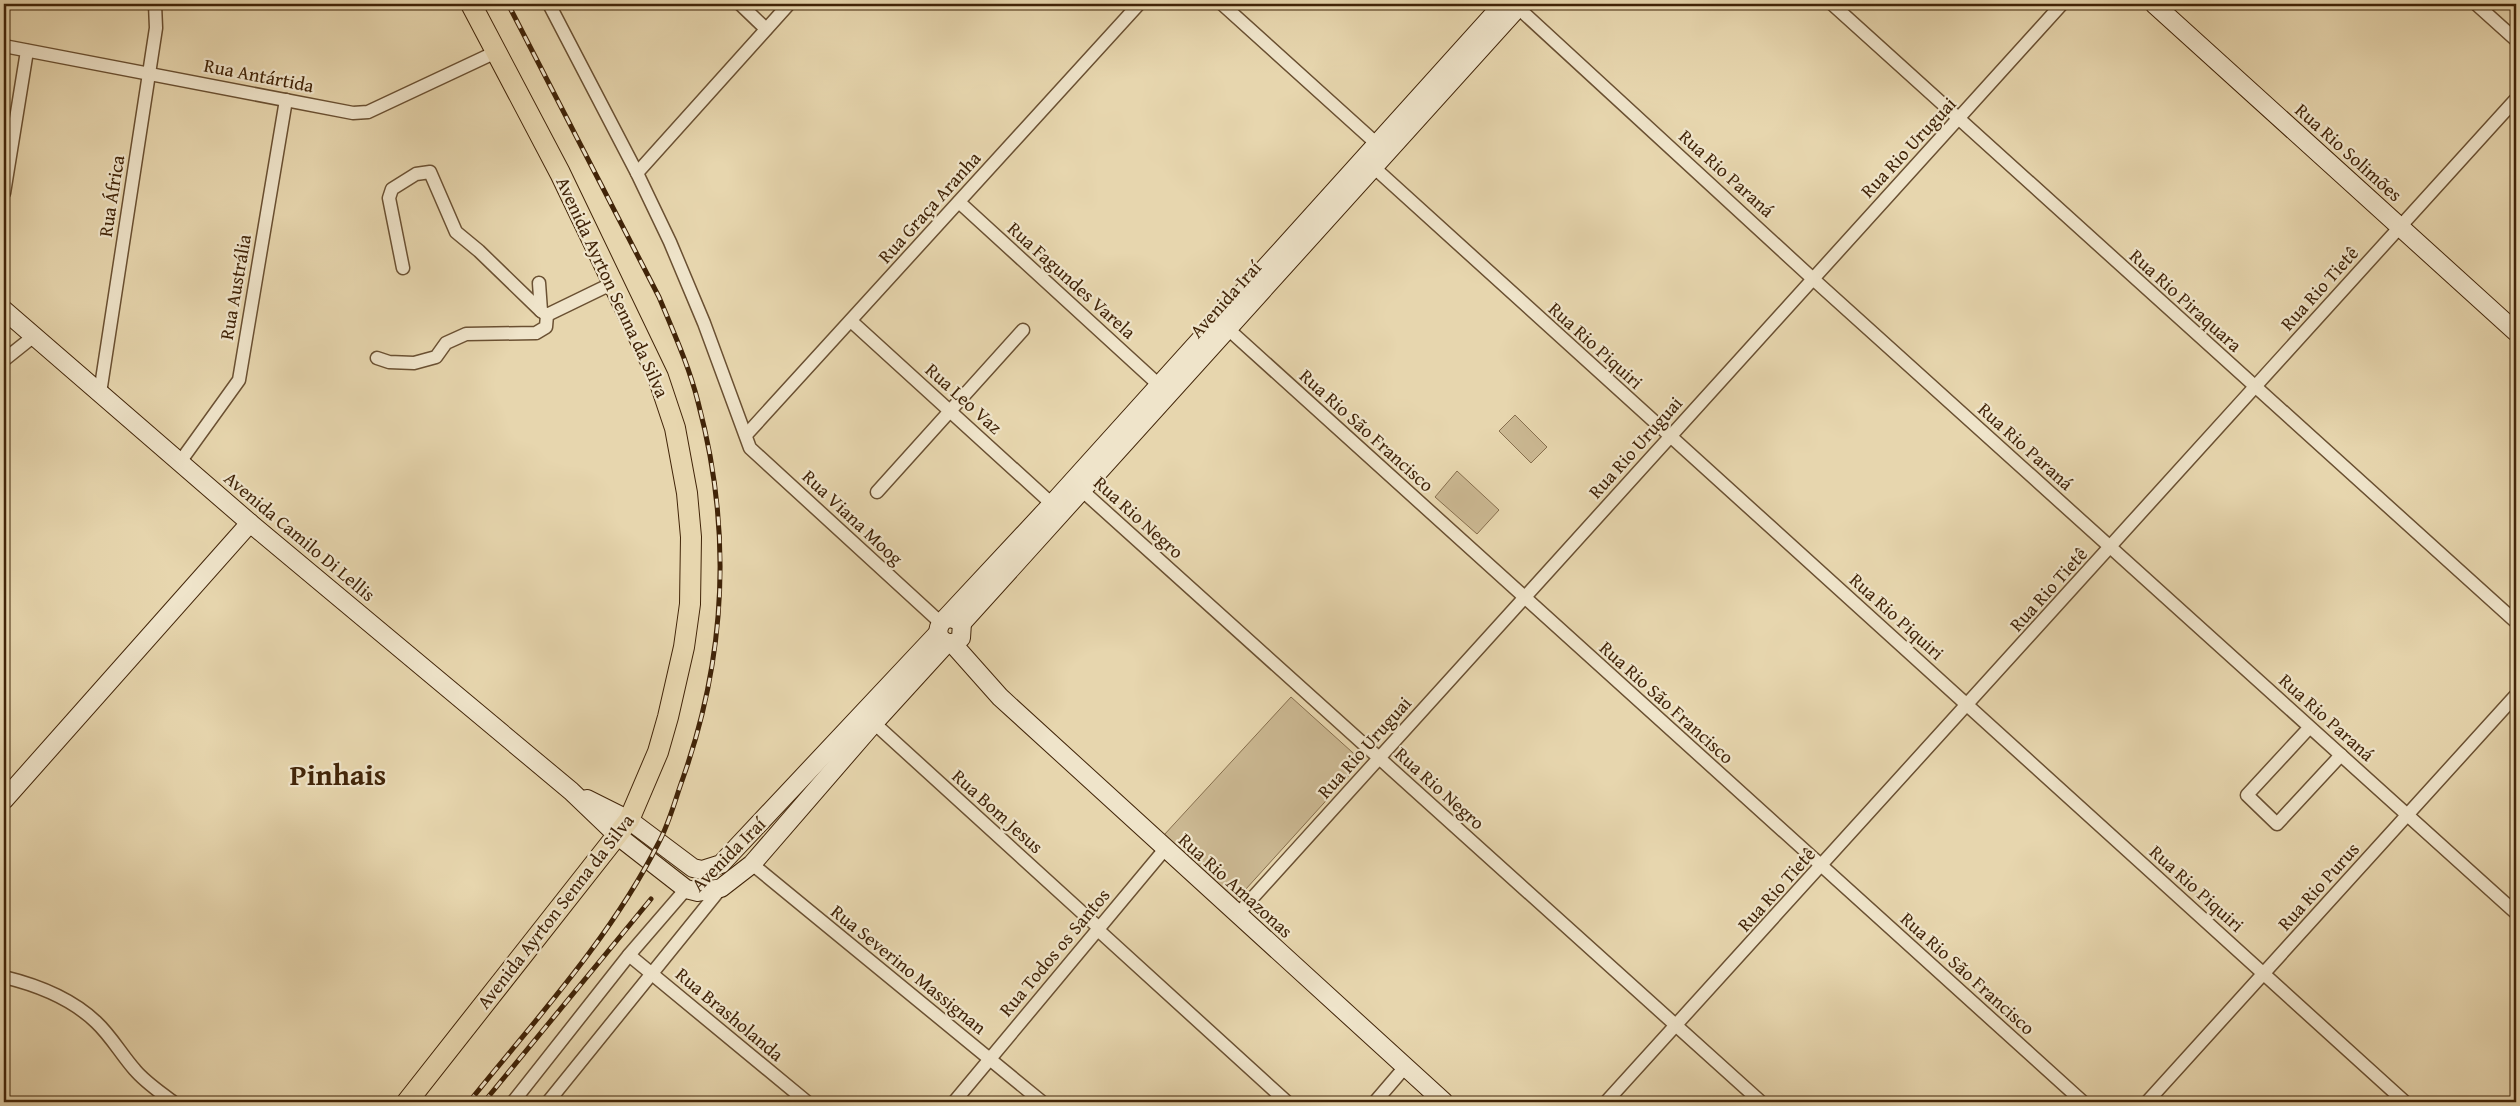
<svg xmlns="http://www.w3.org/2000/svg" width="2520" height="1106" font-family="'Gentium Book Plus',serif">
  <rect width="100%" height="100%" fill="#e7d6ae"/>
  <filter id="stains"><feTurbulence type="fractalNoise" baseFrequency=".004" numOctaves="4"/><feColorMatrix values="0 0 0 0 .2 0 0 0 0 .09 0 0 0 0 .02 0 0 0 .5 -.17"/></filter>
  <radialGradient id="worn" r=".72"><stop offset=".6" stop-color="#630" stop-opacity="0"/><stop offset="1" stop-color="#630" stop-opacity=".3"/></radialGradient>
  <!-- green -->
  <g fill="#cbb892" stroke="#866e4d">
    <path d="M1515,415L1547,447L1531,463L1499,431Z"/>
    <path d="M1457,471L1499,510L1477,534L1435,497Z"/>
    <path d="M1291,697L1362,761L1236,900L1164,835Z"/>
  </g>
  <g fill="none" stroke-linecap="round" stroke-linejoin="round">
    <!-- street casing -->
    <g stroke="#6a5032" stroke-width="15">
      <g id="street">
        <path d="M549,4L637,173L670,242L704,323L750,448L941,623"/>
        <path d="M740,4L766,29"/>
        <path d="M1222,4L1377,144"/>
        <path d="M1514,4L1812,278L2516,913"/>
        <path d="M1832,4L2516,622"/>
        <path d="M2476,4L2516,40"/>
        <path d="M4,46L353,113L368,112L496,52"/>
        <path d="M1368,162L2405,1102"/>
        <path d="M637,173L789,4"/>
        <path d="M4,193L27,51"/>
        <path d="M959,202L1159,385"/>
        <path d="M403,268L389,198L392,189L416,174L430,172L456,232L479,251L541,311"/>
        <path d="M539,283L541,311L547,315L613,283"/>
        <path d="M851,321L1052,504"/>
        <path d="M1228,329L2083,1102"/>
        <path d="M377,358L389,362L414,363L436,357L446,343L466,334L536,333L546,327L547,315"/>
        <path d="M4,360L34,336"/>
        <path d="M100,393L156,28L155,4"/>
        <path d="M746,435L1139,4"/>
        <path d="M180,462L239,380L286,100"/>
        <path d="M1076,485L1761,1102"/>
        <path d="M877,492L1023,330"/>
        <path d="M874,723L1098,927"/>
        <path d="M2309,728L2247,795L2277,824L2341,755"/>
        <path d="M752,864L1042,1102"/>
        <path d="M1237,915L2062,4"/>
        <path d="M1097,929L1287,1102"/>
        <path d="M629,955L807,1102"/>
        <path d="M4,977C37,985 71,998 96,1022C111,1036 121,1054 135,1070C145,1082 160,1092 173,1102"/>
        <path d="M513,1102L629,955L686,889"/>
        <path d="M548,1102L721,888"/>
        <path d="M954,1102L1165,849"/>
        <path d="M1375,1102L1405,1067"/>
        <path d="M1606,1102L2516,99"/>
        <path d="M2147,1102L2516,695"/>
      </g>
    </g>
    <!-- secondary casing -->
    <g stroke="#412408" stroke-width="20">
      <g id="secondary">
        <path d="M2154,4L2516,332"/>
        <path d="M4,310L250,523L571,791L618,836L686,889L698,892L721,888L752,864L874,723L947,643"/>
        <path d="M947,619L952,618L962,623L961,638C949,650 932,638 941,623L1052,504L1503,4"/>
        <path d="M962,623L1521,4"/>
        <path d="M952,643L1000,697L1444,1102"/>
        <path d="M587,799L629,820L693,868L702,870L721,864L938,633"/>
        <path d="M4,800L250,523"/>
      </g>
    </g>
    <!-- primary casing -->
    <g stroke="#412408" stroke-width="22">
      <path id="primary" d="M407,1102L629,820L658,752L668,717L684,647L690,604L691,537L687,493L675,428L658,377L560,173L471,4"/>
    </g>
    <!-- street -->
    <use href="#street" stroke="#efe4ca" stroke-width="12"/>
    <!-- secondary -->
    <use href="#secondary" stroke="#efe4ca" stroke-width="18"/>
    <!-- primary -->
    <use href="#primary" stroke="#e7d6ae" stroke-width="20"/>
    <!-- rail casing -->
    <g stroke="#412408" stroke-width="5">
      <g id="rail">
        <path d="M469,1102C535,1020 610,939 658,844C669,824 675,800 683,778C727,653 732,529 698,402C689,366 673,331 659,297L508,4"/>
        <path d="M484,1102L651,899"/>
      </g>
    </g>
    <!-- rail -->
    <use href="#rail" stroke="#efe4ca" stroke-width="3" stroke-dasharray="9" stroke-linecap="butt"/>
  </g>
  <g text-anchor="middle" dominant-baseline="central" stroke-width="4.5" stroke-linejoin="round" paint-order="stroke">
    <!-- street labels -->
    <g font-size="19" fill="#412408" stroke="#efe4ca">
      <text transform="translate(259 75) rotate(11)">Rua Antártida</text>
      <text transform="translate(1908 147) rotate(-47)">Rua Rio Uruguai</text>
      <text transform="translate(2349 152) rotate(42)">Rua Rio Solimões</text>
      <text transform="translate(1727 173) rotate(42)">Rua Rio Paraná</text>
      <text transform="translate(111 196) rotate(-81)">Rua África</text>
      <text transform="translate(929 207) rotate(-48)">Rua Graça Aranha</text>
      <text transform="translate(1072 280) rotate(42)">Rua Fagundes Varela</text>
      <text transform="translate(235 287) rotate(-80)">Rua Austrália</text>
      <text transform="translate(613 287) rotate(65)">Avenida Ayrton Senna da Silva</text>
      <text transform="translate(2319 288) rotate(-48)">Rua Rio Tietê</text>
      <text transform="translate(1225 299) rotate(-48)">Avenida Iraí</text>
      <text transform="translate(2186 300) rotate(42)">Rua Rio Piraquara</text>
      <text transform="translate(1596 345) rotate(42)">Rua Rio Piquiri</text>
      <text transform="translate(964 398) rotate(42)">Rua Leo Vaz</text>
      <text transform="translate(1367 430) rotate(42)">Rua Rio São Francisco</text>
      <text transform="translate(2026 446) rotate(42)">Rua Rio Paraná</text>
      <text transform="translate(1635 447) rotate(-48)">Rua Rio Uruguai</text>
      <text transform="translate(853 517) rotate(43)">Rua Viana Moog</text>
      <text transform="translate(1139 517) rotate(42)">Rua Rio Negro</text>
      <text transform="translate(300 536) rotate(40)">Avenida Camilo Di Lellis</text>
      <text transform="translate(2048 589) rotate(-48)">Rua Rio Tietê</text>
      <text transform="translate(1897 616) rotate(42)">Rua Rio Piquiri</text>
      <text transform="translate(1667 702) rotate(42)">Rua Rio São Francisco</text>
      <text transform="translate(2327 717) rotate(42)">Rua Rio Paraná</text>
      <text transform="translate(1364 747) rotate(-48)">Rua Rio Uruguai</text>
      <text transform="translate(1440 788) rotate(42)">Rua Rio Negro</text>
      <text transform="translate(998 811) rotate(42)">Rua Bom Jesus</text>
      <text transform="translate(728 854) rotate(-45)">Avenida Iraí</text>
      <text transform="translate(1236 885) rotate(42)">Rua Rio Amazonas</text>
      <text transform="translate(2318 886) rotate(-48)">Rua Rio Purus</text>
      <text transform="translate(2197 888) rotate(42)">Rua Rio Piquiri</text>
      <text transform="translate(1776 889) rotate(-48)">Rua Rio Tietê</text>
      <text transform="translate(555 911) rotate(-52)">Avenida Ayrton Senna da Silva</text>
      <text transform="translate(1054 952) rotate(-50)">Rua Todos os Santos</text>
      <text transform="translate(909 969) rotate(39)">Rua Severino Massignan</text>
      <text transform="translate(1968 973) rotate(42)">Rua Rio São Francisco</text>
      <text transform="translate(730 1014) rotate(40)">Rua Brasholanda</text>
    </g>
    <!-- town labels -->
    <g font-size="29" font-weight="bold" fill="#412408" stroke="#efe4ca">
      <text x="338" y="774">Pinhais</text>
    </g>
  </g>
  <!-- margin -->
  <rect width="2520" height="1106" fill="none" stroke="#e7d6ae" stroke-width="20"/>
  <rect x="5" y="5" width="2510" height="1096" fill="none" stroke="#412408" stroke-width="2.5"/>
  <rect x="10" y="10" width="2500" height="1086" fill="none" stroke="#412408"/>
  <rect width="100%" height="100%" filter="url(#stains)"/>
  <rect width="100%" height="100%" fill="url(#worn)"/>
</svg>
